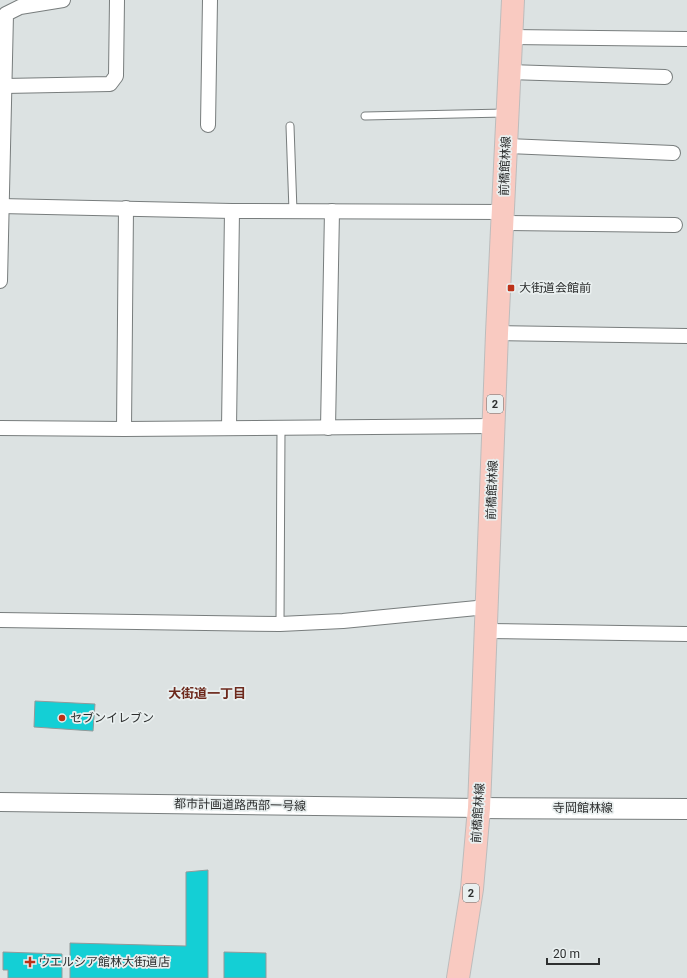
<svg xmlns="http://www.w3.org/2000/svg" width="687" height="978" font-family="Roboto,'Noto Sans JP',sans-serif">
  <rect width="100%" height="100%" fill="#dce2e2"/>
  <!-- building -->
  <g fill="#14cfd5" stroke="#939999">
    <path d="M35,701L95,704L93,731L34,727Z"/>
    <path d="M208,870V978H70V943L186,946V872Z"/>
    <path d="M3,952L62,954V978H8V970H3Z"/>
    <path d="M224,952L266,953V978H224Z"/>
  </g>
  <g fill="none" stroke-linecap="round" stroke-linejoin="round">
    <!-- service casing -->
    <g stroke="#787d7d" stroke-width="9">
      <g id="service">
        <path d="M365,116L505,113"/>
        <path d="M290,126L293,211"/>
        <path d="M280,624L281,429"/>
      </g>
    </g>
    <!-- minor casing -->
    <g stroke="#787d7d" stroke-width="16">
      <g id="minor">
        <path d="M511,37L687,39"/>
        <path d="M509,72L665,77"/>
        <path d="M4,86L110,84L116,76L117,0"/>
        <path d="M208,125L210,0"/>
        <path d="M506,146L673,153"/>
        <path d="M0,206L232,211L503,212"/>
        <path d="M503,223L675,225"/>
        <path d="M0,281L6,14L20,7L63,0"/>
        <path d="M497,333L687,336"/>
        <path d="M0,428L124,429L494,426"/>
        <path d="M229,428L232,211"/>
        <path d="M328,428L332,211"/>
        <path d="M124,429L126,208"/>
        <path d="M0,620L280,624L343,621L487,607"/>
        <path d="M486,631L687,634"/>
      </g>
    </g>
    <!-- tertiary casing -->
    <g stroke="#787d7d" stroke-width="20">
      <path id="tertiary" d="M0,802L479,808"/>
    </g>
    <!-- secondary casing -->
    <g stroke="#787d7d" stroke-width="22">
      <path id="secondary" d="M479,808L687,809"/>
    </g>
    <!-- primary casing -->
    <g stroke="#bcbcbc" stroke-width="24">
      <path id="primary" d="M458,978L472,889L479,808L497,333L513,0"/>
    </g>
    <!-- service -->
    <use href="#service" stroke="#fff" stroke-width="7"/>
    <!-- minor -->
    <use href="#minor" stroke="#fff" stroke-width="14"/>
    <!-- tertiary -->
    <use href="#tertiary" stroke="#fff" stroke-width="18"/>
    <!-- secondary -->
    <use href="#secondary" stroke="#fff" stroke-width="20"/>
    <!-- primary -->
    <use href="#primary" stroke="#f9cac1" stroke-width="22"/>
  </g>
  <!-- markers -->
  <g fill="#bc3118" stroke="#e9efef" stroke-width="1.5">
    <rect x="507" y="284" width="8" height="8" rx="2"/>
    <circle cx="62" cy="718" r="4"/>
    <path d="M28 956h4v4h4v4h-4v4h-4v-4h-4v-4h4z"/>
  </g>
  <g text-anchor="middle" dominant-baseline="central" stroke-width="3.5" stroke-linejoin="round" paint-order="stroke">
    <!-- shield labels -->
    <g fill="#e9efef" stroke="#656969" stroke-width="1">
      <rect x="487" y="395" width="16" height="18" rx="3"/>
      <rect x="463" y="884" width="16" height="18" rx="3"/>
    </g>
    <g font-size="11" font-weight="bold" fill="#2d2f2f">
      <text x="495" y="404">2</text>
      <text x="471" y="893">2</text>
    </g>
    <!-- street labels -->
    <g font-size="12" fill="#2d2f2f" stroke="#e9efef">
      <text transform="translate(505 166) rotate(-88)">前橋館林線</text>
      <text transform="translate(492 490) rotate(-88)">前橋館林線</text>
      <text transform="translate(240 805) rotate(1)">都市計画道路西部一号線</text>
      <text x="583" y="808">寺岡館林線</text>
      <text transform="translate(478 813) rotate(-86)">前橋館林線</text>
    </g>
    <!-- poi labels -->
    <g font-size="12" fill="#2d2f2f" stroke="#e9efef" text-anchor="start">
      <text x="519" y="288">大街道会館前</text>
      <text x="70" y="718">セブンイレブン</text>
      <text x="38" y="962">ウエルシア館林大街道店</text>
    </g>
    <!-- neighbourhood labels -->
    <g font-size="13" font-weight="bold" fill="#6d291c" stroke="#e9efef">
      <text x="207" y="693">大街道一丁目</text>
    </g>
  </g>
  <!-- scale -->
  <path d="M547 958v6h52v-6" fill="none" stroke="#2d2f2f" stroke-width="2"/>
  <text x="553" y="958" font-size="12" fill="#2d2f2f" stroke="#e9efef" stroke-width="3" paint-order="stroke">20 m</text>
</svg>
